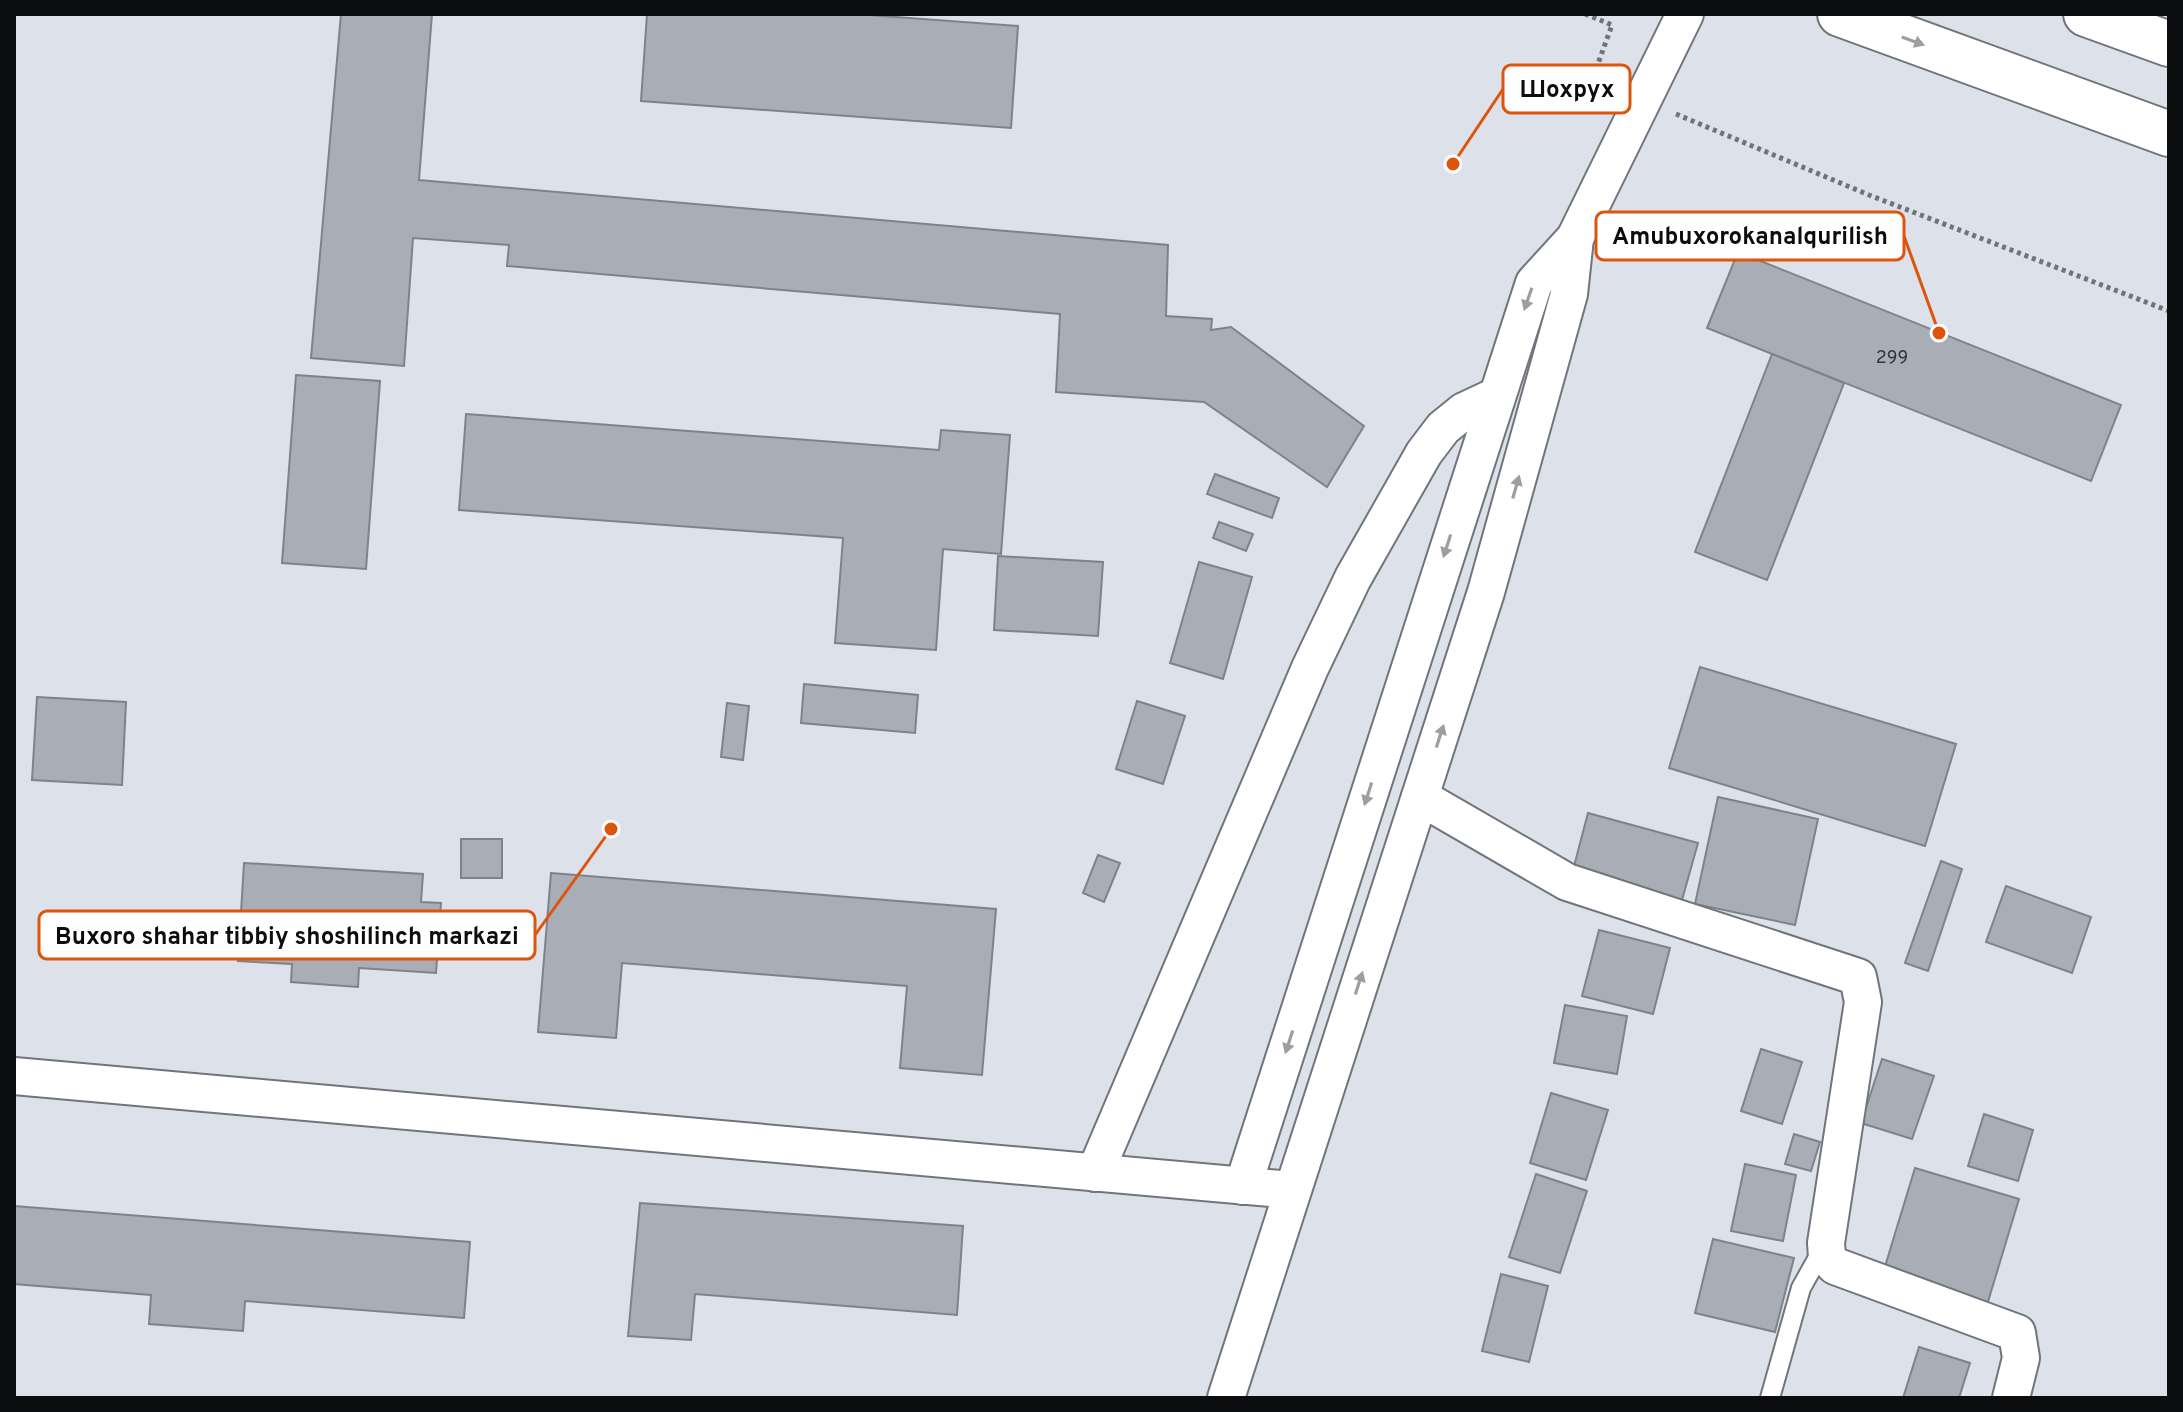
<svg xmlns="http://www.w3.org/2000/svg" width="2183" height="1412" font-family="Overpass,sans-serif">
  <rect width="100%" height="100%" fill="#dde2ea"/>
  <!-- building -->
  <g fill="#a9aeb6" stroke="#7e838a" stroke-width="2">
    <path d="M341,14H432L419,180L1168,245L1166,316L1212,319L1211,330L1231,327L1364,426L1327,487L1204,402L1056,392L1060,314L507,266L509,245L413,238L404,366L311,358Z"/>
    <path d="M647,14H855L1018,26L1011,128L641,101Z"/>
    <path d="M1738,252L2121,405L2091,481L1707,328Z"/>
    <path d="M1772,354L1844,383L1767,580L1695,552Z"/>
    <path d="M296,375L380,381L366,569L282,563Z"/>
    <path d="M466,414L939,450L941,430L1010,435L1001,554L943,549L936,650L835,643L843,538L459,510Z"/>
    <path d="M1215,474L1279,498L1272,518L1207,494Z"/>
    <path d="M1219,522L1253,534L1246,551L1213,538Z"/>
    <path d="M998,556L1103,562L1098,636L994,630Z"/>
    <path d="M1199,562L1252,577L1223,679L1170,663Z"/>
    <path d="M1700,667L1956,744L1925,846L1669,768Z"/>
    <path d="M804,684L918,695L915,733L801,723Z"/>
    <path d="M37,697L126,702L122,785L32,780Z"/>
    <path d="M1137,701L1185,716L1163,784L1116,769Z"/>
    <path d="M727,703L749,706L743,760L721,757Z"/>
    <path d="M1718,797L1818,819L1795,925L1695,904Z"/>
    <path d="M1588,813L1698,843L1682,900L1573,870Z"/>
    <rect x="461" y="839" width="41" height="39"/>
    <path d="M1098,855L1120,863L1104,902L1083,893Z"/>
    <path d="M1941,861L1962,869L1928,971L1905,963Z"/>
    <path d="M244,863L423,874L421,902L441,903L436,973L359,968L358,987L291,982L292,964L238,961Z"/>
    <path d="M551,873L996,909L982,1075L900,1068L907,986L622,963L616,1038L538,1032Z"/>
    <path d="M2006,886L2091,917L2072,973L1986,942Z"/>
    <path d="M1599,930L1670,948L1653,1014L1582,996Z"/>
    <path d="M1565,1005L1627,1016L1617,1074L1554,1063Z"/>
    <path d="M1761,1049L1802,1062L1782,1124L1741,1111Z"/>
    <path d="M1882,1059L1934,1076L1912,1139L1861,1123Z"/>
    <path d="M1551,1093L1608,1110L1586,1180L1530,1163Z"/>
    <path d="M1984,1114L2033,1130L2018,1181L1968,1166Z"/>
    <path d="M1794,1134L1820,1142L1811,1171L1785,1164Z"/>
    <path d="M1745,1164L1796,1175L1783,1241L1731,1231Z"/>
    <path d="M1915,1168L2019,1199L1987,1305L1883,1273Z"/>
    <path d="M1536,1174L1587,1191L1560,1273L1509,1257Z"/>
    <path d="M640,1203L963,1226L957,1315L695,1294L691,1340L628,1336Z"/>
    <path d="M14,1206L470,1242L464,1318L245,1301L243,1331L149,1324L151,1295L14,1284Z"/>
    <path d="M1713,1239L1794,1258L1775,1332L1695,1313Z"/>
    <path d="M1501,1274L1548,1286L1529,1362L1482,1351Z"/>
    <path d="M1919,1347L1970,1363L1959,1398H1903Z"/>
  </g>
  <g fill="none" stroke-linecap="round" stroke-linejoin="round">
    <!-- lane casing -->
    <g stroke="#70747c" stroke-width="22">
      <path id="lane" d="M1770,1398L1801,1288L1825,1245"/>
    </g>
    <!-- street casing -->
    <g stroke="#70747c" stroke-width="40">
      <g id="street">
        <path d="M1420,797L1567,882L1858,977L1863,1002L1826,1243L1827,1257L1835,1266L2017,1333L2021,1358L2011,1398"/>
        <path d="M14,1076L1292,1190"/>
        <path d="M1095,1173L1310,668L1353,578L1424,453L1443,428L1464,411L1494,397"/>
        <path d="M1243,1186L1534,283L1575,238L1685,14"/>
        <path d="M1226,1398L1486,592L1569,294L1575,238"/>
      </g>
    </g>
    <!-- secondary casing -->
    <g stroke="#70747c" stroke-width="48">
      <g id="secondary">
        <path d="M1840,14L2169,134"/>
        <path d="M2086,14L2169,44"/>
      </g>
    </g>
    <!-- path -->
    <g stroke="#707479" stroke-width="5" stroke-dasharray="4 4" stroke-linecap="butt">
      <path d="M1585,14L1612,25L1591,83L1607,88"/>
      <path d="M1676,114L1869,195L2169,311"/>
    </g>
    <!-- lane -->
    <use href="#lane" stroke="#fff" stroke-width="18"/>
    <!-- street -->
    <use href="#street" stroke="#fff" stroke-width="36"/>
    <!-- secondary -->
    <use href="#secondary" stroke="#fff" stroke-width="44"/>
  </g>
  <!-- one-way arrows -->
  <defs><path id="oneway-solid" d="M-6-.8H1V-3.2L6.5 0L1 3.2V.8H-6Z" transform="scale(2)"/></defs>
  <g fill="#9d9e9f">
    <use href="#oneway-solid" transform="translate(1913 41) rotate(20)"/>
    <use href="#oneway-solid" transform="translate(1528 299) rotate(109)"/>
    <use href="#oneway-solid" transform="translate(1516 487) rotate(-74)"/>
    <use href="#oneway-solid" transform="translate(1447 546) rotate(108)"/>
    <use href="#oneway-solid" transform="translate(1440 736) rotate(-72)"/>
    <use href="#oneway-solid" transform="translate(1368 794) rotate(108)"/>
    <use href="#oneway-solid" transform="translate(1359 983) rotate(-72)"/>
    <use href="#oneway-solid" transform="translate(1289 1042) rotate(108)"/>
  </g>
  <g text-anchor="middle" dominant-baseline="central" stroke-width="6" stroke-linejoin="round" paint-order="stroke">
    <!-- number labels -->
    <g font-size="18" fill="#323539">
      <text x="1892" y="358">299</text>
    </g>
  </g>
  <!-- callouts -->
  <path fill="none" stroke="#dd550c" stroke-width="3" d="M1453 164L1503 89M1939 333L1904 236M611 829L535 935"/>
  <g fill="#dd550c" stroke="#fff" stroke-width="3">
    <circle cx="1453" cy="164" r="8"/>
    <circle cx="1939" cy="333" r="8"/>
    <circle cx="611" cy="829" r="8"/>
  </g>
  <g fill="#fff" stroke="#dd550c" stroke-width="3">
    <rect x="1503" y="65" width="127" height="48" rx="8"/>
    <rect x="1596" y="212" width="308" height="48" rx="8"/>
    <rect x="39" y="911" width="496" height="48" rx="8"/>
  </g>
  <g font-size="24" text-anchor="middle" font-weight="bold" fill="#0b0d0f">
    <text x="1567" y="97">Шохрух</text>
    <text x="1750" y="244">Amubuxorokanalqurilish</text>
    <text x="287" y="944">Buxoro shahar tibbiy shoshilinch markazi</text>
  </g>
  <!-- border -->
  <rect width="2183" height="1412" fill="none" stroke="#0b0d0f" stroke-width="32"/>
</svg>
